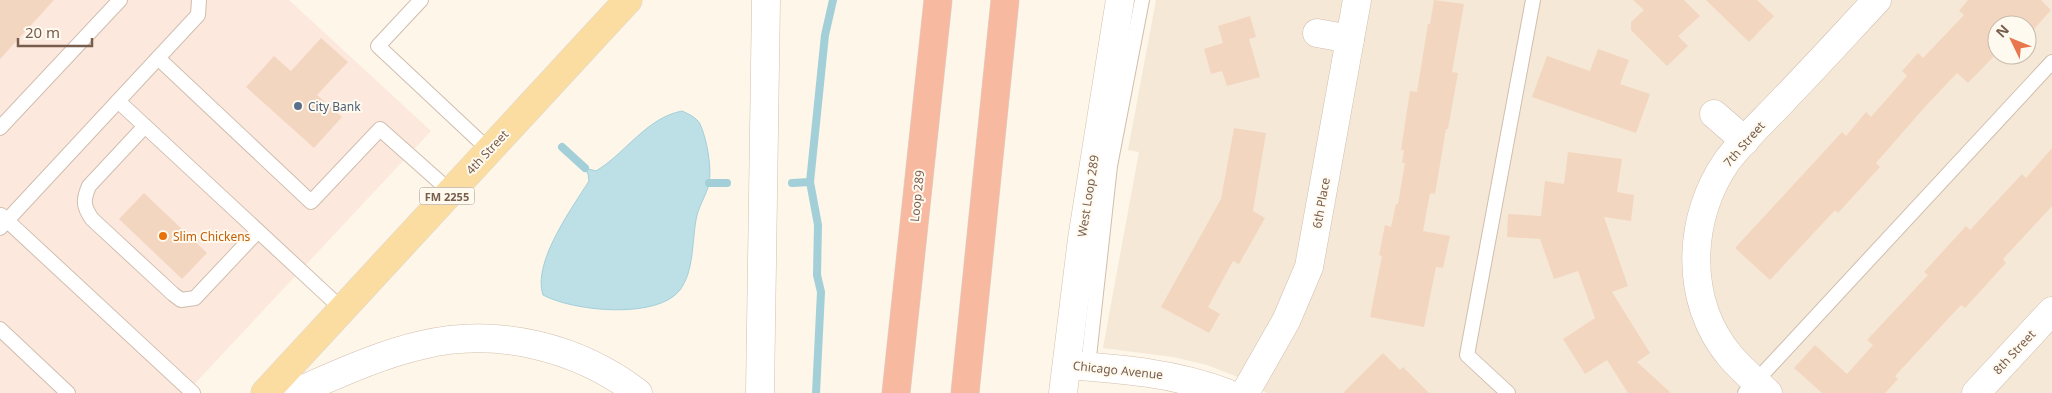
<svg xmlns="http://www.w3.org/2000/svg" width="2052" height="393" font-family="'Noto Sans',sans-serif">
  <rect width="100%" height="100%" fill="#fdf6e9"/>
  <!-- residential -->
  <path fill="#f5e8d7" fill-rule="evenodd" d="M1156,0H2052V393H1267L1243,379L1207,365L1173,357L1103,348L1139,152L1128,150ZM1997,25H2027V55H1997Z"/>
  <!-- commercial -->
  <path fill="#fde8dd" d="M0,0H289L431,131L186,393H0Z"/>
  <!-- water -->
  <path fill="#bde0e7" stroke="#a3cfd9" d="M682,111C689,114 697,118 700,124C707,139 712,168 709,184C706,196 698,207 696,220C692,242 694,271 680,290C657,320 572,311 543,295C532,263 572,208 589,181L588,174L585,168L596,171C626,153 646,118 682,111Z"/>
  <g fill="none" stroke-linecap="round" stroke-linejoin="round">
    <!-- stream -->
    <g stroke="#a3cfd9" stroke-width="8">
      <path d="M562,147L585,168"/>
      <path d="M810,182L825,35L833,0"/>
      <path d="M709,183H727"/>
      <path d="M792,183L810,182L818,225L817,275L821,292L816,393"/>
    </g>
  </g>
  <!-- building -->
  <g fill="#f3d6c0">
    <path d="M0,0H54L0,59Z"/>
    <path d="M1434,0L1464,4L1452,72L1458,73L1448,129H1446L1435,194L1430,193L1423,231L1450,236L1443,268L1436,267L1424,327L1370,317L1382,256L1379,255L1385,225L1391,227L1396,204H1398L1405,163H1402L1404,150H1401L1410,91L1417,92L1428,24H1430Z"/>
    <path d="M1633,0H1684L1700,16L1678,36L1688,46L1667,66L1631,30V22L1644,10Z"/>
    <path d="M1706,0H1757L1774,16L1749,42Z"/>
    <path d="M1968,0H2041L2051,10L2027,37V25H1997V53L1968,83L1957,73L1923,109L1876,163L1880,167L1838,213L1835,210L1770,280L1735,248L1842,132L1846,136L1866,112L1871,117L1907,76L1902,71L1918,53L1923,58L1964,15L1959,11Z"/>
    <path d="M1250,16L1256,37L1249,39L1260,77L1227,86L1222,71L1211,74L1204,49L1223,43L1218,26Z"/>
    <path d="M321,38L348,62L317,95L342,117L314,148L246,87L274,56L291,71Z"/>
    <path d="M1598,49L1629,60L1620,84L1650,94L1636,133L1532,97L1547,56L1590,71Z"/>
    <path d="M1234,128L1266,133L1253,211L1265,218L1239,264L1233,261L1208,307L1220,314L1209,333L1161,307L1221,199Z"/>
    <path d="M2052,148V206L2003,259L2006,263L1965,308L1961,305L1895,376L1898,379L1885,393H1822L1794,368L1815,345L1847,374L1873,345L1867,340L1928,275L1924,272L1966,226L1970,230L2022,174L2026,178Z"/>
    <path d="M1568,152L1622,159L1617,192L1634,195L1631,221L1604,217L1628,286L1612,292L1650,353L1637,362L1671,393H1628L1607,360L1585,374L1563,339L1595,318L1578,271L1554,279L1540,239L1507,237L1508,214L1541,216L1545,181L1564,184Z"/>
    <path d="M144,193L207,253L182,279L119,219Z"/>
    <path d="M1383,353L1400,370L1403,367L1429,393H1343Z"/>
  </g>
  <g fill="none" stroke-linecap="round" stroke-linejoin="round">
    <!-- lane casing -->
    <g stroke="#d0beae" stroke-width="16">
      <g id="lane">
        <path d="M421,0L378,46L489,150"/>
        <path d="M158,58L311,202L380,129L451,192"/>
        <path d="M118,101L342,309"/>
        <path d="M145,126L89,186C83,200 83,206 92,219L173,294L181,300L195,298L258,231"/>
        <path d="M0,128L120,0"/>
        <path d="M1,215L193,393"/>
        <path d="M0,228L198,15L199,0"/>
        <path d="M0,329L68,393"/>
        <path d="M1088,366L1110,166L1142,0"/>
        <path d="M1508,393L1467,355L1533,0"/>
        <path d="M1745,393L2052,62"/>
      </g>
    </g>
    <!-- street casing -->
    <g stroke="#d0beae" stroke-width="29">
      <g id="street">
        <path d="M1317,33L1350,39"/>
        <path d="M1714,114L1745,141"/>
        <path d="M1245,393L1286,321L1309,267L1357,0"/>
        <path d="M1768,393C1755,381 1741,369 1730,356C1684,301 1687,218 1727,161C1744,138 1767,118 1786,97C1817,65 1847,32 1877,0"/>
        <path d="M1976,393L2052,311"/>
      </g>
    </g>
    <!-- secondary casing -->
    <g stroke="#d3bfac" stroke-width="29">
      <g id="secondary">
        <path d="M1067,365C1122,369 1175,373 1227,393"/>
        <path d="M294,393C336,375 378,355 422,345C497,327 578,347 638,393"/>
        <path d="M760,393L766,0"/>
        <path d="M1063,393L1082,239L1120,0"/>
      </g>
    </g>
    <!-- primary casing -->
    <g stroke="#dcd5d0" stroke-width="29">
      <path id="primary" d="M265,393L628,0"/>
    </g>
    <!-- highway casing -->
    <g stroke="#dcd5d0" stroke-width="29">
      <g id="highway">
        <path d="M896,393L938,0"/>
        <path d="M965,393L1005,0"/>
      </g>
    </g>
    <!-- lane -->
    <use href="#lane" stroke="#fff" stroke-width="14"/>
    <!-- street -->
    <use href="#street" stroke="#fff" stroke-width="28"/>
    <!-- secondary -->
    <use href="#secondary" stroke="#fff" stroke-width="28"/>
    <!-- primary -->
    <use href="#primary" stroke="#fbdda2" stroke-width="28"/>
    <!-- highway -->
    <use href="#highway" stroke="#f7baa0" stroke-width="28"/>
  </g>
  <!-- markers -->
  <circle fill="#5c6f8a" stroke="#fffaf0" stroke-width="2" cx="298" cy="106" r="5"/>
  <circle fill="#e8710a" stroke="#fffaf0" stroke-width="2" cx="163" cy="236" r="5"/>
  <g text-anchor="middle" dominant-baseline="central" stroke-width="4" stroke-linejoin="round" paint-order="stroke">
    <!-- shield labels -->
    <rect fill="#fffaf0" stroke="#a18c7d" stroke-width="1" x="419.5" y="187.5" width="55" height="17" rx="4"/>
    <g font-size="11" font-weight="bold" fill="#795d4c">
      <text x="447" y="196">FM 2255</text>
    </g>
    <!-- service labels -->
    <g font-size="12" fill="#4e5e75" stroke="#fffaf0" text-anchor="start">
      <text x="308" y="106">City Bank</text>
    </g>
    <!-- street labels -->
    <g font-size="12" fill="#795d4c" stroke="#fffaf0">
      <text transform="translate(1744 144) rotate(-49)">7th Street</text>
      <text transform="translate(487 152) rotate(-47)">4th Street</text>
      <text transform="translate(917 196) rotate(-84)">Loop 289</text>
      <text transform="translate(1088 196) rotate(-81)">West Loop 289</text>
      <text transform="translate(1321 203) rotate(-80)">6th Place</text>
      <text transform="translate(2014 352) rotate(-47)">8th Street</text>
      <text transform="translate(1118 370) rotate(6)">Chicago Avenue</text>
    </g>
    <!-- food labels -->
    <g font-size="12" fill="#c56008" stroke="#fffaf0" text-anchor="start">
      <text x="173" y="236">Slim Chickens</text>
    </g>
  </g>
  <!-- north arrow -->
  <g transform="translate(2012 40) rotate(313)"><circle r="24" fill="#fffaf0" stroke="#c9bbae"/>
  <path d="M0-4L9 19L0 12L-9 19Z" fill="#e8764e"/>
  <text y="-8" font-size="14" font-weight="bold" text-anchor="middle" fill="#795d4c">N</text>
  </g>
  <!-- scale -->
  <path d="M18 38v8h74v-8" fill="none" stroke="#795d4c" stroke-width="2.5"/>
  <text x="25" y="38" font-size="15" fill="#795d4c" stroke="#fffaf0" stroke-width="4" paint-order="stroke">20 m</text>
</svg>
